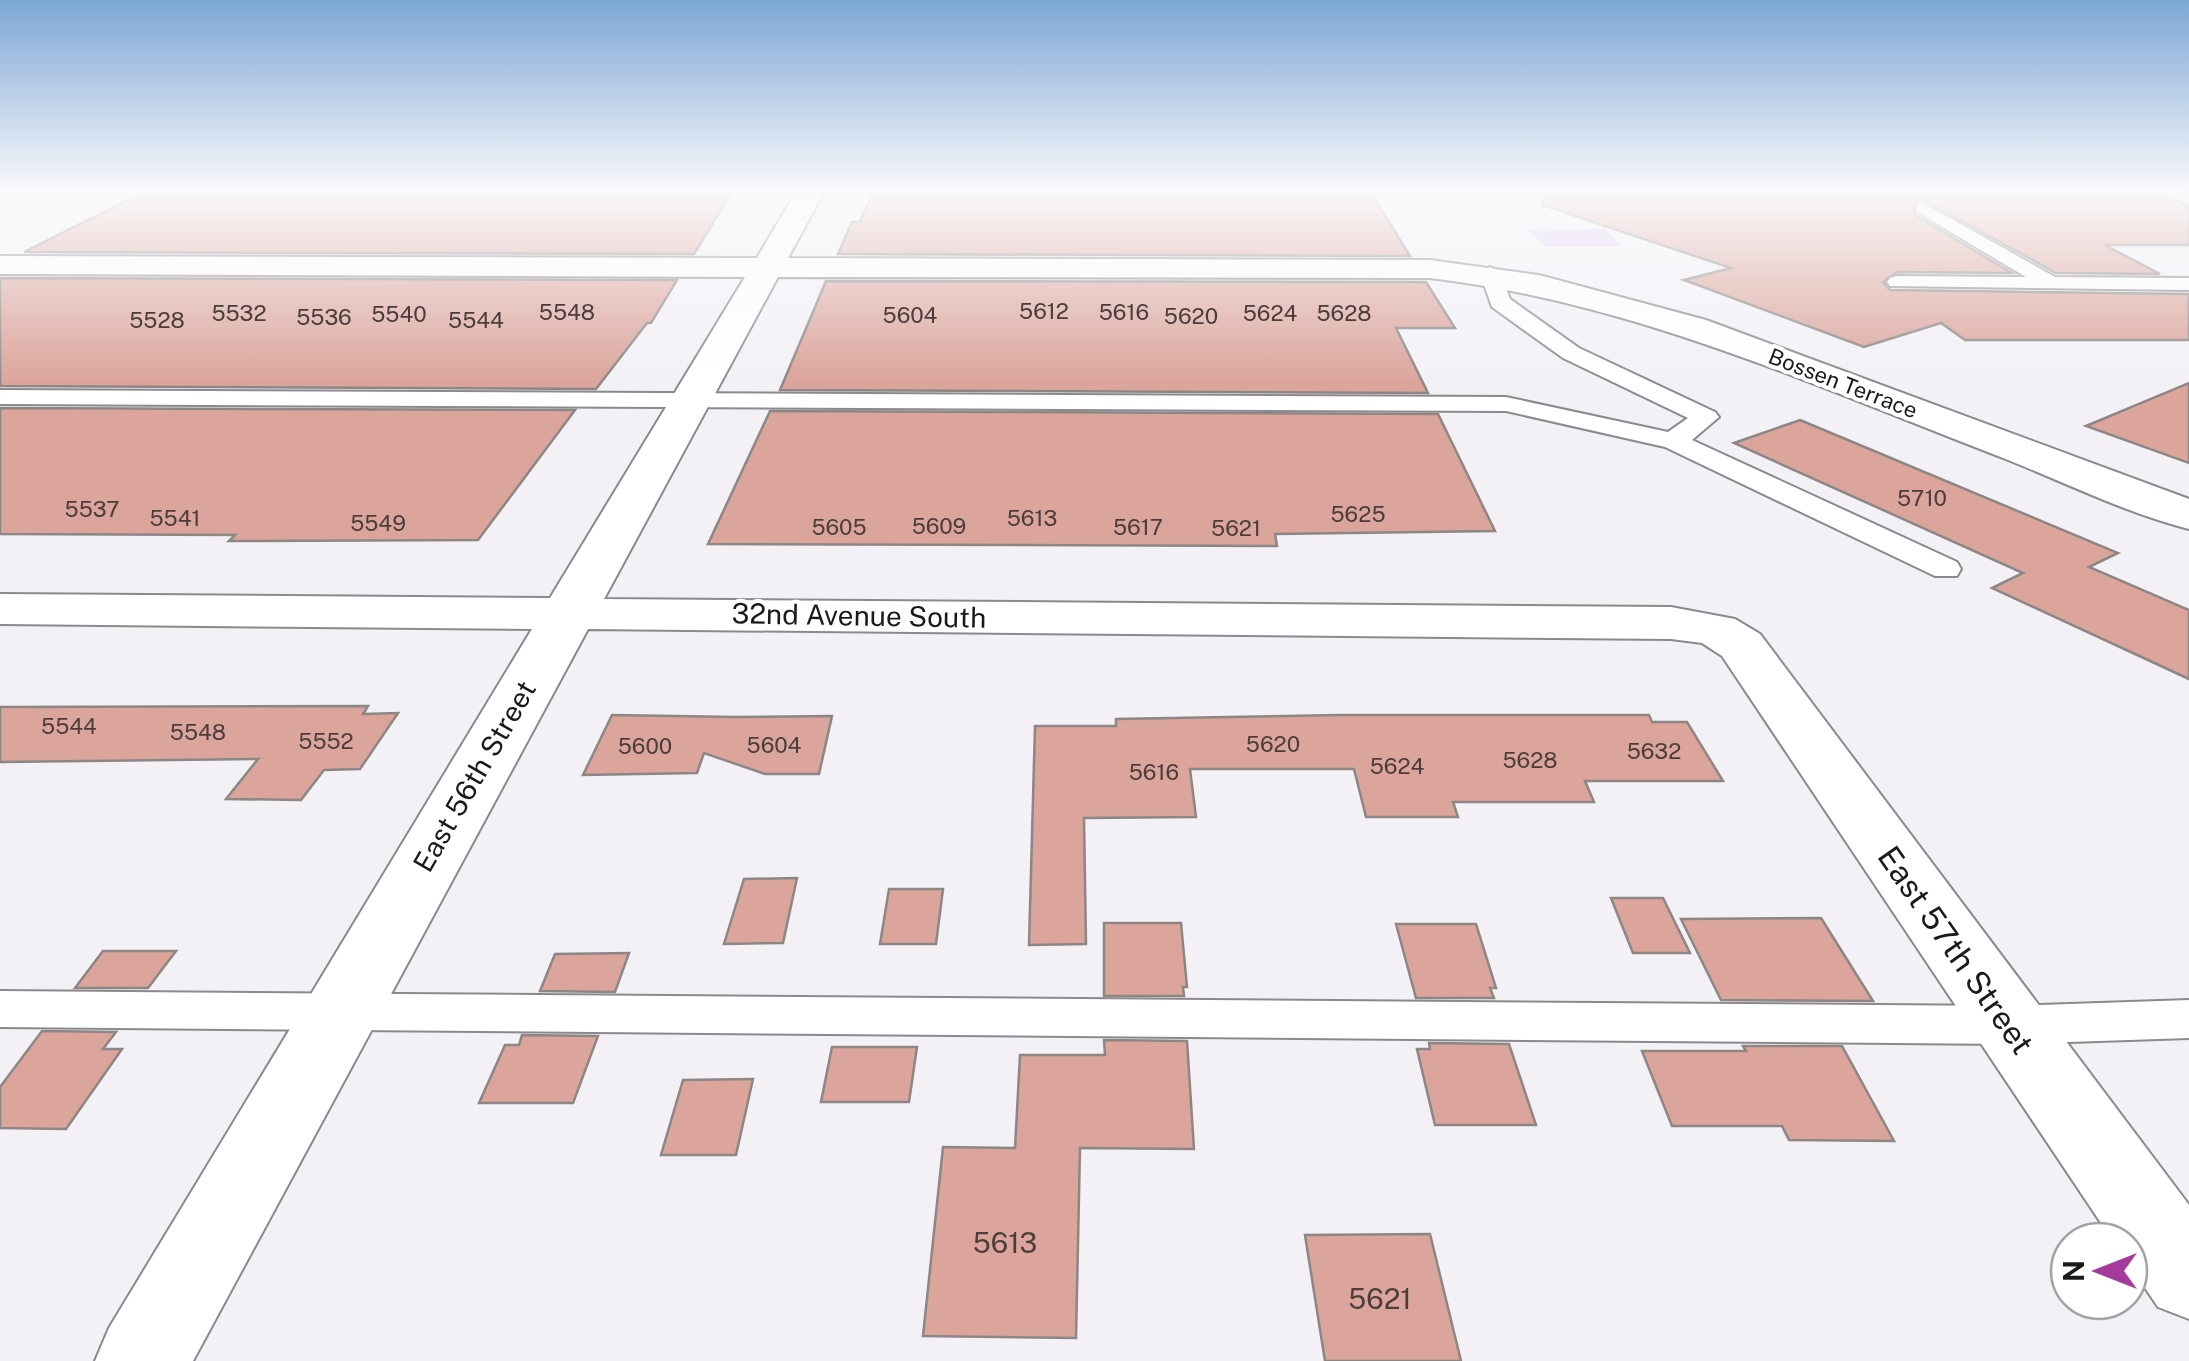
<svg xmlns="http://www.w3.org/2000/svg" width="2189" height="1361" font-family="'Public Sans',sans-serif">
  <rect width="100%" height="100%" fill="#f3f1f6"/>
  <!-- green -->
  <path fill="#daccf0" d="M1605,229L1622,246H1544L1529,230Z"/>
  <!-- building -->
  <g fill="#dba59c" stroke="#8c8785" stroke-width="2.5">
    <path d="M144,192H732L694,254L24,252Z"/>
    <path d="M873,192H1374L1373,196L1410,256L838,254L852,222H860Z"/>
    <path d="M1718,192H2161L2189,208V245H2105L2160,274L2056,273L1922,199L1914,202L1915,215L2012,273L1897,272L1883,282L1890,290L2189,294V340H1965L1941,323L1864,347L1684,280L1731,268L1542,205L1544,195H1723Z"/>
    <path d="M0,278L677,280L651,323H647L596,389L0,386Z"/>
    <path d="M826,281L1426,282L1455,328H1396L1428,393L780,390Z"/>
    <path d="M2189,383V463L2086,426Z"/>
    <path d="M0,408L575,410L478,540L229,541L235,535L0,534Z"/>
    <path d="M770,411L1438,414L1495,531L1275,534L1277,546L708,544Z"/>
    <path d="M1800,420L2118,553L2089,567L2189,610V679L1992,588L2023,573L1734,443Z"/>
    <path d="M368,706L363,714L398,713L360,769L324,770L301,800L226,799L258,759L0,762V707Z"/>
    <path d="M612,715L736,717L832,716L819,774H765L704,753L697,773L583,775Z"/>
    <path d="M1340,715H1649L1652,722H1687L1723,781H1585L1594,802H1453L1458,817H1366L1354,769H1190L1196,817L1084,818L1086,944L1029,945L1035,726H1116V719Z"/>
    <path d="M797,878L783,943L724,944L744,879Z"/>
    <path d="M889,889H943L936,944H880Z"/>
    <path d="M1611,898H1663L1690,953H1633Z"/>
    <path d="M1821,918L1873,1001L1721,1000L1681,919Z"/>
    <path d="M1104,923H1181L1187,987H1183L1184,996H1104Z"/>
    <path d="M1396,924H1476L1496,988H1490L1494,998H1416Z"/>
    <path d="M103,951H176L148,988H75Z"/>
    <path d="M629,953L615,992L540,991L555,954Z"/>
    <path d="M42,1031L116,1032L103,1049H122L66,1129L0,1128V1087Z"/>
    <path d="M522,1035L598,1036L573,1103H479L505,1045H519Z"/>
    <path d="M1104,1040L1187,1041L1194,1149L1080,1148L1076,1338L923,1336L943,1147L1015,1148L1020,1055H1105Z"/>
    <path d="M1429,1043L1509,1044L1536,1125H1435L1417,1049H1430Z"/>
    <path d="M1743,1046H1842L1894,1141L1789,1140L1782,1126H1672L1642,1051H1746Z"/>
    <path d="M832,1047H917L909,1102H821Z"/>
    <path d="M753,1079L736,1155H661L683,1080Z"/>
    <path d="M1430,1234L1461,1361H1325L1305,1235Z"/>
  </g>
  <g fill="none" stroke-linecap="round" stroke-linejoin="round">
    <!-- lane casing -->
    <g stroke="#8b898d" stroke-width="4">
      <g id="lane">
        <path d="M2164,192L2189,193V204Z"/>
        <path d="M1923,203L2055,277L2189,278V290L1890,286L1887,282L1890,278L1897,276L2026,277L1917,212V204Z"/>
        <path d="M1490,267L1500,273L1510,299L1579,348L1715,412L1719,417L1692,440L1957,562L1961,569L1957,576H1935L1665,447L1506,411L0,404V390L1506,397L1668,432L1688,418L1563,358L1492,307L1480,273Z"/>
        <path d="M0,991L2008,1006L2189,1000V1038L2008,1044L0,1027Z"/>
      </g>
    </g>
    <!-- street casing -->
    <g stroke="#8b898d" stroke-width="4">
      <path id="street" d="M796,192H824L788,258L1430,260L1539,275L1706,320L2189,499V529C2126,513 2064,482 2003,458C1816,386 1632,302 1430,278L778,277L604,599L1671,607L1735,619L1760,634L2189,1205V1319L2158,1307L2129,1264V1241H2113L1722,656L1702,643L1671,639L588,629L193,1361H95L109,1328L532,629L0,624V594L550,598L745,277L0,274V256L757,258Z"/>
    </g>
    <!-- lane -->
    <use href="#lane" fill="#fff" fill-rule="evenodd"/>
    <!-- street -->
    <use href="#street" fill="#fff" fill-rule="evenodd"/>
  </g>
  <!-- sky -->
  <linearGradient id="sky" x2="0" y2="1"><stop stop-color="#7da7d6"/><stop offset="0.5" stop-color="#faf9fb"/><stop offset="1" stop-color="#faf9fb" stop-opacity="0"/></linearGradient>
  <rect width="2189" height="382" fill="url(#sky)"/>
  <g text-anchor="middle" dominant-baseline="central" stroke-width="8" stroke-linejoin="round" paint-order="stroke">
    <!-- number labels -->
    <g font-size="22" fill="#4a3d3b">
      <text x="1044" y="311">5612</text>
      <text x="567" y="312">5548</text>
      <text x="1124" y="312">5616</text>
      <text x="239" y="313">5532</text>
      <text x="1270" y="313">5624</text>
      <text x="1344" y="313">5628</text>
      <text x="399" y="314">5540</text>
      <text x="910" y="315">5604</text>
      <text x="1191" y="316">5620</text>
      <text x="324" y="317">5536</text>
      <text x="157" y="320">5528</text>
      <text x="476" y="320">5544</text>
      <text x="1922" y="498">5710</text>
      <text x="92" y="509">5537</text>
      <text x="1358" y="514">5625</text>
      <text x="175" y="518">5541</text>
      <text x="1032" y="518">5613</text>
      <text x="378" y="523">5549</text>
      <text x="939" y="526">5609</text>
      <text x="839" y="527">5605</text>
      <text x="1138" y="527">5617</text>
      <text x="1236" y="528">5621</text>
      <text x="69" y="726">5544</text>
      <text x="198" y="732">5548</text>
      <text x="326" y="741">5552</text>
      <text x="1273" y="744">5620</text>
      <text x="774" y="745">5604</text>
      <text x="645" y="746">5600</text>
      <text x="1654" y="751">5632</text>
      <text x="1530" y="760">5628</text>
      <text x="1397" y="766">5624</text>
      <text x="1154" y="772">5616</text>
    </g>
    <!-- far-street labels -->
    <g font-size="22" fill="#1a1a1b" stroke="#fff">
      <text transform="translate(1843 383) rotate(21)">Bossen Terrace</text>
    </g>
    <!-- street labels -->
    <g font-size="28" fill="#1a1a1b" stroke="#fff">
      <text transform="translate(859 615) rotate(1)">32nd Avenue South</text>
      <text transform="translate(474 776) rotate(-60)">East 56th Street</text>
    </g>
    <!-- near-number labels -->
    <g font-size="28" fill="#4a3d3b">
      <text x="1005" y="1242">5613</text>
      <text x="1380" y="1298">5621</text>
    </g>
    <!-- near-street labels -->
    <g font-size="32" fill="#1a1a1b" stroke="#fff">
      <text transform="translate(1956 950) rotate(55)">East 57th Street</text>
    </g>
  </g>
  <!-- north arrow -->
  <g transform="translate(2099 1271) rotate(270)"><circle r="48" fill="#ffffff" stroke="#a3a3a4" stroke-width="2.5"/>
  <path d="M0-8L18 38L0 25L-18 38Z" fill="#a33a9c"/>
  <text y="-15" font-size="28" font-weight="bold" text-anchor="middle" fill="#1a1a1b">N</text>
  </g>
</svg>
